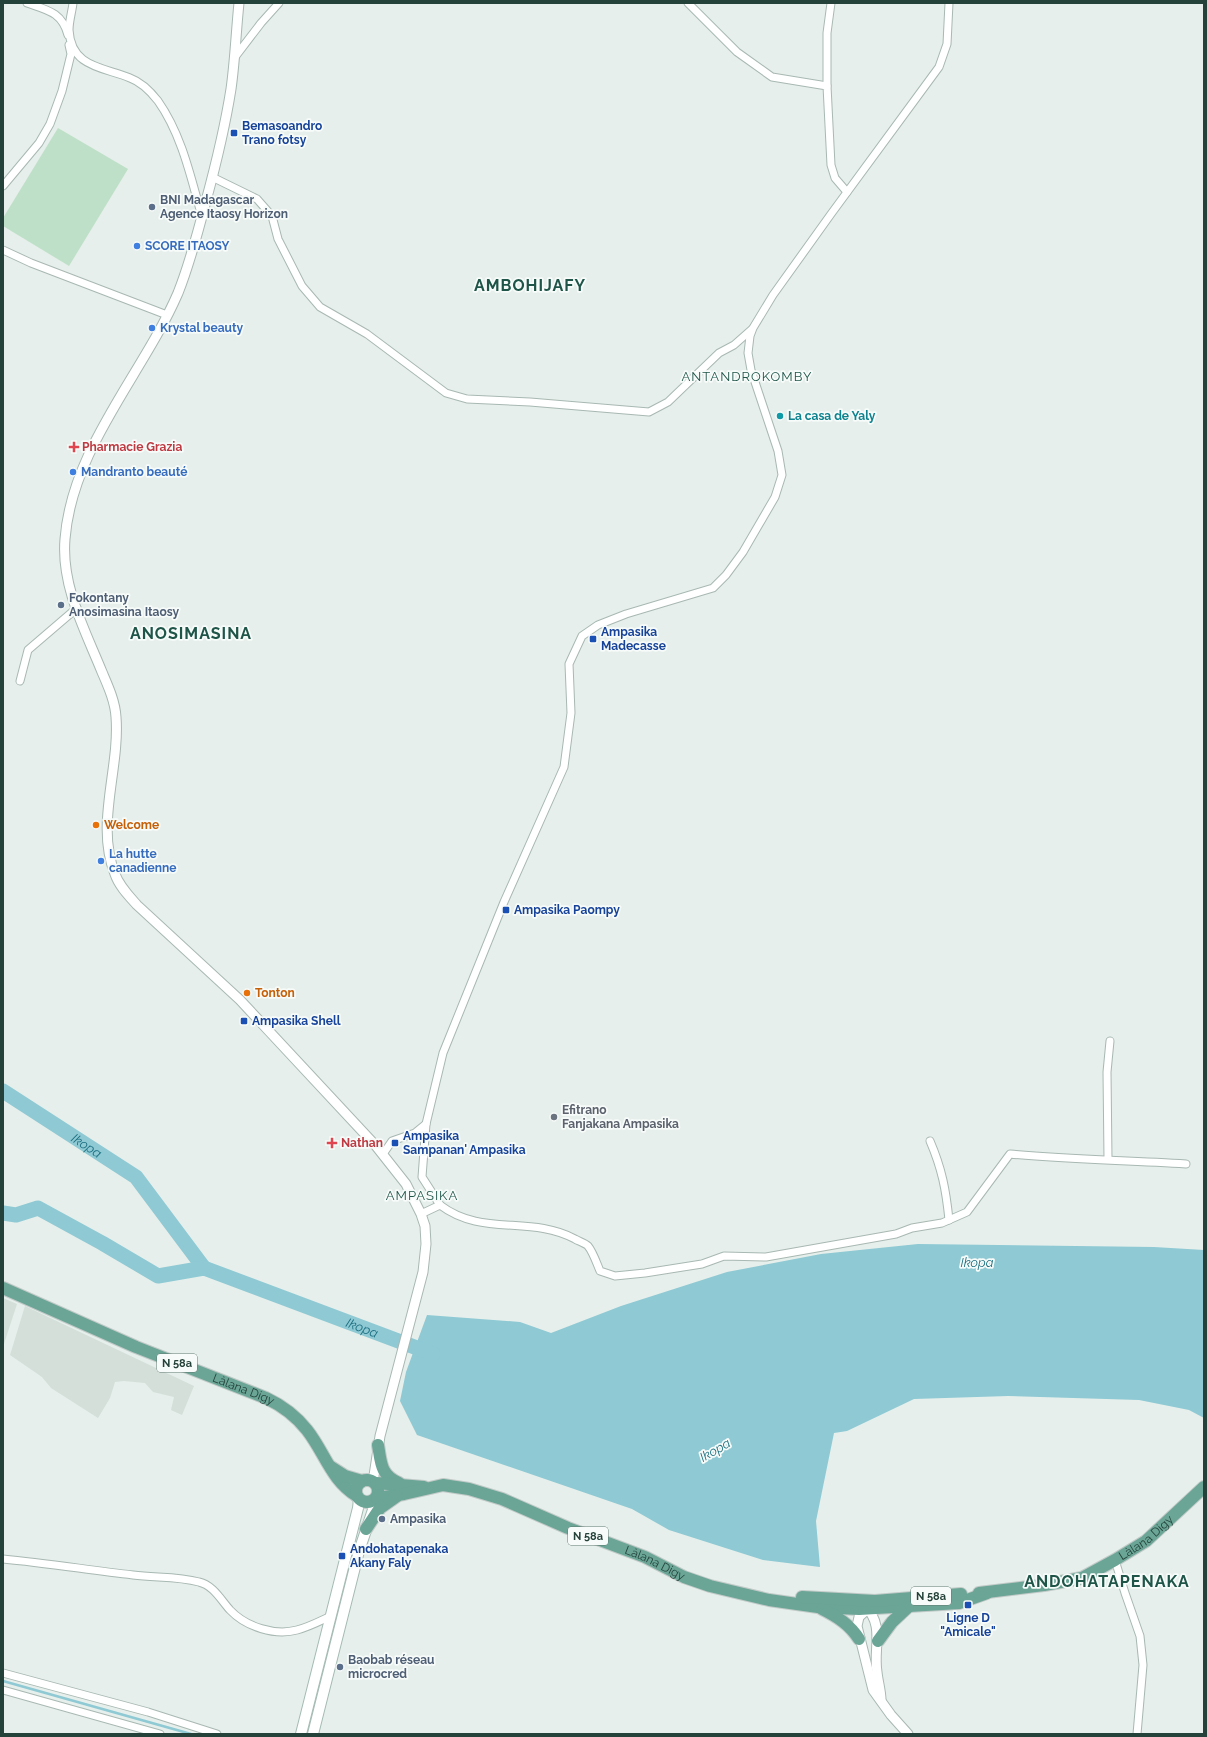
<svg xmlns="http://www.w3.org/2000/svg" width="1207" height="1737" font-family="Raleway,sans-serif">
  <rect width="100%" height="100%" fill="#e6efeb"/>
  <!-- built -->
  <g fill="#d4dfda">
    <path d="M3,1298L17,1304L3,1347Z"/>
    <path d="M25,1306L194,1386L182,1415L171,1410L174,1397L153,1392L145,1383L124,1381L115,1382L110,1398L98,1418L51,1388L42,1377L10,1355Z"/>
  </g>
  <!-- green -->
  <path fill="#bfe0c8" d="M58,128L128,169L69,266L3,226V218Z"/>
  <!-- water -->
  <path fill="#8ec9d4" d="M918,1244L1154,1247L1204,1250V1418L1189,1410L1139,1400L1008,1396L914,1399L847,1431L834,1433L816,1521L820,1567L763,1560L669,1530L632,1509L417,1435L400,1401L406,1372L427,1315L520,1322L551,1333L621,1306L727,1272L821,1254Z"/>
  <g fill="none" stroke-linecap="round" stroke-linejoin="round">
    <!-- stream -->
    <path stroke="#8ec9d4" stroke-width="2.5" d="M3,1681L191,1734"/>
    <!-- river -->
    <g stroke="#8ec9d4" stroke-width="15">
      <path id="s1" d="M3,1091L136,1177L204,1268"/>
      <path id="s2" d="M3,1213L16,1215L38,1208L102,1243L158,1276L204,1268L433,1354"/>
    </g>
    <!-- minor casing -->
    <g stroke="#a8b8b2" stroke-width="9">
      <g id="minor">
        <path d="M27,3C47,10 62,12 68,35"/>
        <path d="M73,3C72,12 69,21 69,30C71,68 104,67 130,78C141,82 151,92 158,101C182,135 191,178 202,217"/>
        <path d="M688,3L737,52L772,77L827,86L831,165L835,178L847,192"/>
        <path d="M235,57L261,23L279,3"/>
        <path d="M827,86V33L831,3"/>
        <path d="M212,177L257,199L272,216L278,239L302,286L320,307L367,334L446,393L467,399L530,402L649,412L668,402L719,353L734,345L751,330"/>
        <path d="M3,186L39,143L50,124L62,91L71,54L69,45"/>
        <path d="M3,250L31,263L167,315"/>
        <path d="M20,681L28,650L77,608"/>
        <path d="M930,1141C942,1169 946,1190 949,1220"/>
        <path d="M383,1154L392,1141L415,1133L426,1124"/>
        <path d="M1108,1159L1107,1072L1110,1041"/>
        <path d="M440,1205L422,1177L426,1124L443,1053L504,902L564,767L571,713L569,664L582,636L598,625L626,614L713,588L726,575L743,552L775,497L782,475L778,451L751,370L748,353L750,336L753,328L773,295L831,214L939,67L947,44L949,3"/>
        <path d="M421,1214L440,1205C482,1237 530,1215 575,1239C578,1241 585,1243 588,1246C593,1252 597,1264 600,1271L615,1276L645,1273L702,1264L724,1256L766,1257L896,1234L912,1228L942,1223L967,1212L1010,1154C1069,1160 1127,1160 1186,1164"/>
        <path d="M3,1559C46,1563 89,1570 133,1575C155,1578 177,1576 199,1582C213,1585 221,1600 230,1610C246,1627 275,1636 297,1630C309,1627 320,1621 331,1616"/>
        <path d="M1115,1560L1125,1593L1140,1636L1143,1665L1137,1734"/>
        <path d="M3,1673L148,1712L217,1734"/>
        <path d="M3,1690L160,1734"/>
      </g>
    </g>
    <!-- tertiary casing -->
    <g stroke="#a8b8b2" stroke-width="11">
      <g id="tertiary">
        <path d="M239,3C236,32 235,61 231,89C225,127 216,164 206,201C198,232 190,263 178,293C143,374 72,448 65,539C61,586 85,630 102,672C108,686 115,701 116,717C120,769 95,824 115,874C119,886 129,896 137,905L240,1000L376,1146L406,1184L421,1214L425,1226L426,1244L423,1272L380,1436L373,1482"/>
        <path d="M865,1606C885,1625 873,1649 877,1672C878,1682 881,1691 881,1700"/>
        <path d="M870,1607L859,1617L857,1626L873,1690L891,1715L908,1734"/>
      </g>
    </g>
    <!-- secondary casing -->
    <g stroke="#a4bbb3" stroke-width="12">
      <g id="secondary">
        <path d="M301,1734L358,1508L359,1499"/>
        <path d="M313,1734L359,1551L377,1498"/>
      </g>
    </g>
    <!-- primary casing -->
    <g stroke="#c2cac8" stroke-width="14">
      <g id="primary">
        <path id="s3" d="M3,1288L136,1347L266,1398C283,1406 296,1416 307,1430C325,1453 331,1480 357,1496"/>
        <path d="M378,1445C381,1462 380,1475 399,1483"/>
        <path d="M331,1467L345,1476L362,1481"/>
        <circle cx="367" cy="1491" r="11"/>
        <path d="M376,1483L424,1487"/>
        <path id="s4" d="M377,1498L404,1494L443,1485L469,1489L502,1499L568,1528L645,1557L684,1577L710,1586L769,1600L818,1607L859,1609L959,1603L987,1593"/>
        <path d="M366,1529L380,1508L397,1496"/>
        <path id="s5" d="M979,1593L1044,1585L1082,1578L1115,1560L1146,1541L1204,1487"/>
        <path d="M802,1597L875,1601L961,1594"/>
        <path d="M822,1609C838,1617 850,1625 859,1639"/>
        <path d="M878,1641L892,1622L908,1607"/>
      </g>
    </g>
    <!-- minor -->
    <use href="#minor" stroke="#fff" stroke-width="7"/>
    <!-- tertiary -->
    <use href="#tertiary" stroke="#fff" stroke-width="9"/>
    <!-- secondary -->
    <use href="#secondary" stroke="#fff" stroke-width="10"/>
    <!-- primary -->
    <use href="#primary" stroke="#6aa596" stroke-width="12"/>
  </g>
  <!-- markers -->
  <g fill="#1a4fb4" stroke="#f7fbf9" stroke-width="1.5">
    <rect x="230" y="129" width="8" height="8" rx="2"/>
    <rect x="589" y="635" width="8" height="8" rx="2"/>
    <rect x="502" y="906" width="8" height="8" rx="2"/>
    <rect x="240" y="1017" width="8" height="8" rx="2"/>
    <rect x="391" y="1139" width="8" height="8" rx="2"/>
    <rect x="338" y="1552" width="8" height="8" rx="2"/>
    <rect x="964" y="1601" width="8" height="8" rx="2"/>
  </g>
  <g fill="#5c6f8a" stroke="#f7fbf9" stroke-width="1.5">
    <circle cx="152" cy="207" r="4"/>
    <circle cx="61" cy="605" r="4"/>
    <circle cx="382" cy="1519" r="4"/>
    <circle cx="340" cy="1667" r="4"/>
  </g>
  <g fill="#3f7fe0" stroke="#f7fbf9" stroke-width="1.5">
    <circle cx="137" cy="246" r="4"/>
    <circle cx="152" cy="328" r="4"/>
    <circle cx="73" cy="472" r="4"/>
    <circle cx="101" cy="861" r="4"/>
  </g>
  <circle fill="#0f9aa8" stroke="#f7fbf9" stroke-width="1.5" cx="780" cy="416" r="4"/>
  <g fill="#e0444e" stroke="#f7fbf9" stroke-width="1.5">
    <path d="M72 441h4v4h4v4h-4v4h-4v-4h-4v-4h4z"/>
    <path d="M330 1137h4v4h4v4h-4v4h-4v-4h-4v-4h4z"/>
  </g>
  <g fill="#e8710a" stroke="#f7fbf9" stroke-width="1.5">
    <circle cx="96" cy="825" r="4"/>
    <circle cx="247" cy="993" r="4"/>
  </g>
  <circle fill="#6b7280" stroke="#f7fbf9" stroke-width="1.5" cx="554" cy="1117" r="4"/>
  <g text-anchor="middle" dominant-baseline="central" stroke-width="3.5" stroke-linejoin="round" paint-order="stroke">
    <!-- shield labels -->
    <g fill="#f7fbf9" stroke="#637a73" stroke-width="1">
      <rect x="157" y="1354" width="40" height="18" rx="3"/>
      <rect x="568" y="1527" width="40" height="18" rx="3"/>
      <rect x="911" y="1587" width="40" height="18" rx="3"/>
    </g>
    <g font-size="11" font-weight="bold" fill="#24423a">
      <text x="177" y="1363">N 58a</text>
      <text x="588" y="1536">N 58a</text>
      <text x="931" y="1596">N 58a</text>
    </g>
    <!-- transit labels -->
    <g font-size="12" font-weight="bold" fill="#164399" stroke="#f7fbf9" text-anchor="start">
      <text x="242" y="126">Bemasoandro<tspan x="242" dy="14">Trano fotsy</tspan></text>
      <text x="601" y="632">Ampasika<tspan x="601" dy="14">Madecasse</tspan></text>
      <text x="514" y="910">Ampasika Paompy</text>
      <text x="252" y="1021">Ampasika Shell</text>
      <text x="403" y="1136">Ampasika<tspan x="403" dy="14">Sampanan' Ampasika</tspan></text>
      <text x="350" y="1549">Andohatapenaka<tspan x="350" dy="14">Akany Faly</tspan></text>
      <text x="968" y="1618" text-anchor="middle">Ligne D<tspan x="968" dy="14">"Amicale"</tspan></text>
    </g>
    <!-- service labels -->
    <g font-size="12" font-weight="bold" fill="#4e5e75" stroke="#f7fbf9" text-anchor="start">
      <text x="160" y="200">BNI Madagascar<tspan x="160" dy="14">Agence Itaosy Horizon</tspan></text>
      <text x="69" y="598">Fokontany<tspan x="69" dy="14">Anosimasina Itaosy</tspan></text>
      <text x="390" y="1519">Ampasika</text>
      <text x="348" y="1660">Baobab réseau<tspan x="348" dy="14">microcred</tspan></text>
    </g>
    <!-- shop labels -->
    <g font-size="12" font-weight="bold" fill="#366cbe" stroke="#f7fbf9" text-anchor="start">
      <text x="145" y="246">SCORE ITAOSY</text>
      <text x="160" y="328">Krystal beauty</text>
      <text x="81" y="472">Mandranto beauté</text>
      <text x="109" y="854">La hutte<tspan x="109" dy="14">canadienne</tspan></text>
    </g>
    <!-- culture labels -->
    <g font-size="12" font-weight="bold" fill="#0d838f" stroke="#f7fbf9" text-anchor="start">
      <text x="788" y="416">La casa de Yaly</text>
    </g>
    <!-- health labels -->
    <g font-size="12" font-weight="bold" fill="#be3a42" stroke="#f7fbf9" text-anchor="start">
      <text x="82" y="447">Pharmacie Grazia</text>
      <text x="341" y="1143">Nathan</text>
    </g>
    <!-- food labels -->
    <g font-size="12" font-weight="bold" fill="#c56008" stroke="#f7fbf9" text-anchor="start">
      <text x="104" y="825">Welcome</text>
      <text x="255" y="993">Tonton</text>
    </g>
    <!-- worship labels -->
    <g font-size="12" font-weight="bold" fill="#5b616d" stroke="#f7fbf9" text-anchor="start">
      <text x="562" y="1110">Efitrano<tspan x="562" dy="14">Fanjakana Ampasika</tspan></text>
    </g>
    <!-- street labels -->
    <g font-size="12" fill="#24423a" stroke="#f7fbf9">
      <text stroke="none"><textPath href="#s3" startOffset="261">Làlana Digy</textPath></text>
      <text stroke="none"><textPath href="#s5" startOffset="180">Làlana Digy</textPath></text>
      <text stroke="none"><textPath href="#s4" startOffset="294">Làlana Digy</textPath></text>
    </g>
    <!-- neighbourhood labels -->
    <g font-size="13" letter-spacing="1" fill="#1f5548" stroke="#f7fbf9">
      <text x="747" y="376">ANTANDROKOMBY</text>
      <text x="422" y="1195">AMPASIKA</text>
    </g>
    <!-- water labels -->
    <g font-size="13" font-style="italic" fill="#1c6f80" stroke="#f7fbf9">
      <text stroke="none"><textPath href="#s1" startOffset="100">Ikopa</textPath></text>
      <text x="977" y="1262">Ikopa</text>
      <text stroke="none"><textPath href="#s2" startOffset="390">Ikopa</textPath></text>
      <text transform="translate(715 1450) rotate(-30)">Ikopa</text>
    </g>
    <!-- district labels -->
    <g font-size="16" font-weight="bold" letter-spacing="1" fill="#1f5548" stroke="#f7fbf9">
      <text x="530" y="285">AMBOHIJAFY</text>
      <text x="191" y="633">ANOSIMASINA</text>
      <text x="1107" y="1581">ANDOHATAPENAKA</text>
    </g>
  </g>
  <!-- border -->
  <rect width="1207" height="1737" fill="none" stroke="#24423a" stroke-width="8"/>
</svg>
